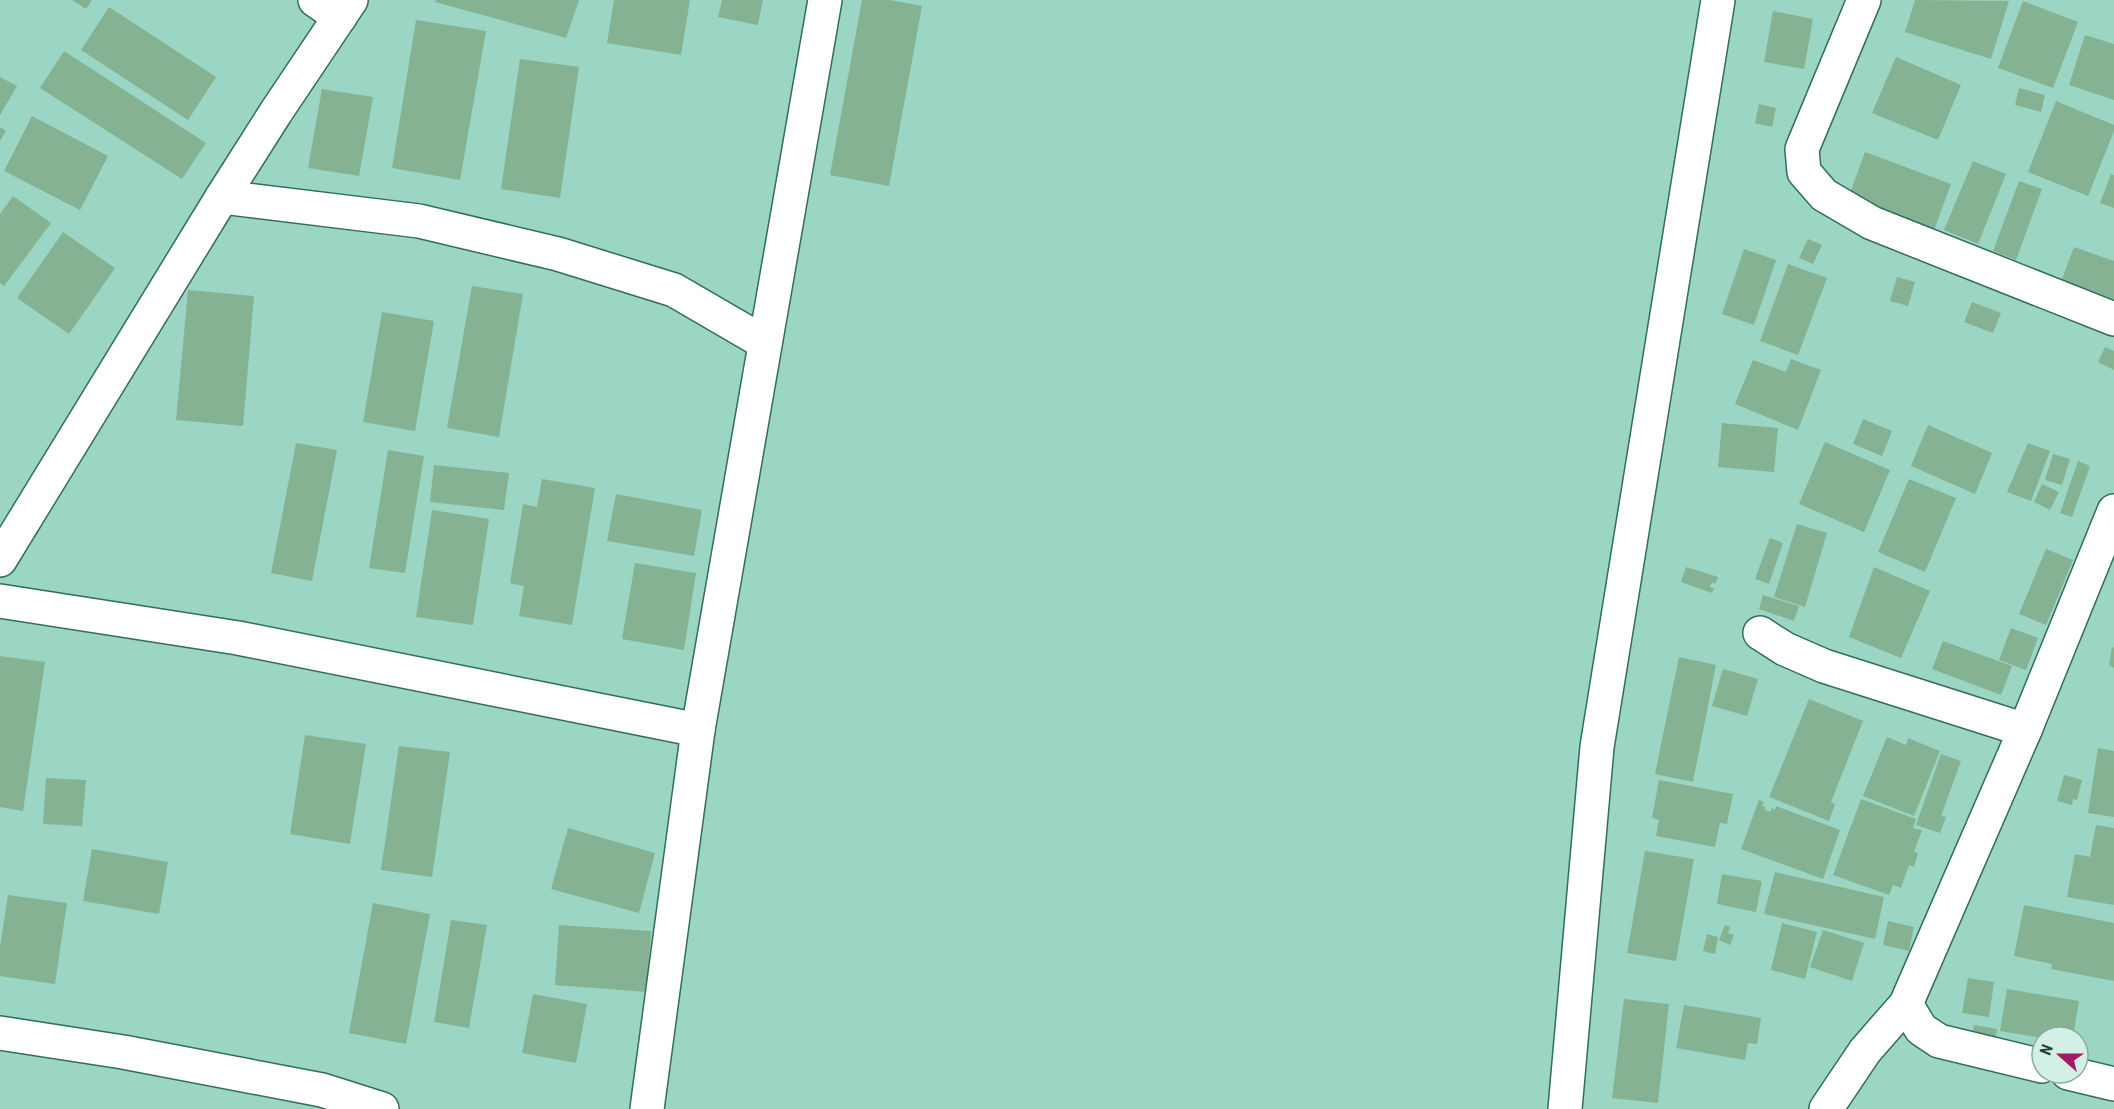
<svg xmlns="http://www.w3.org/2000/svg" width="2114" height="1109" font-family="'Roboto Condensed',sans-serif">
  <rect width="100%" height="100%" fill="#9ad6c3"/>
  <!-- building -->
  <g fill="#85b292">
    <path d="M72,0H92L86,9Z"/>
    <path d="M436,0H579L566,38L435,2Z"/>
    <path d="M614,0H690L681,55L607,43Z"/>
    <path d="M722,0H763L758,25L718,17Z"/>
    <path d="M862,0H890L922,6L889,186L830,175Z"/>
    <path d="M1915,0L2009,1L1991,59L1905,32Z"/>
    <path d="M2023,1L2078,22L2053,88L1998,68Z"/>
    <path d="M109,7L216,77L188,120L81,50Z"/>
    <path d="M1773,11L1813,19L1804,69L1764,62Z"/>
    <path d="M416,20L486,31L460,180L392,168Z"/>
    <path d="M2085,35L2114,44V100L2069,85Z"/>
    <path d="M64,51L206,143L182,179L40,88Z"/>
    <path d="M1896,57L1961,85L1938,140L1872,113Z"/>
    <path d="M520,59L579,67L560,198L501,189Z"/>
    <path d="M0,77L17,86L0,115Z"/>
    <path d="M2019,88L2045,95L2041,112L2015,105Z"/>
    <path d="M322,89L373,97L359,176L308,168Z"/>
    <path d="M2056,101L2114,125V131L2088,196L2028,172Z"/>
    <path d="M1759,104L1776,108L1772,127L1755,123Z"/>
    <path d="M32,116L108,156L80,210L4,171Z"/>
    <path d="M0,127L6,131L0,141Z"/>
    <path d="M1865,152L1951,184L1933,233L1847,201Z"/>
    <path d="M1973,161L2006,174L1978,244L1944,230Z"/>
    <path d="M2111,174L2114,175V208L2100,203Z"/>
    <path d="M2019,181L2042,189L2016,260L1993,251Z"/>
    <path d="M13,196L51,223L4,286L0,283V214Z"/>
    <path d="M63,232L115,268L69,334L17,298Z"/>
    <path d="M1808,239L1822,245L1813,264L1799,258Z"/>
    <path d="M2074,247L2114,261V304L2059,287Z"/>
    <path d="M1744,249L1776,260L1754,325L1722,314Z"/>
    <path d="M1788,264L1827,278L1798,355L1760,341Z"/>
    <path d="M1897,277L1915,282L1908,306L1890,301Z"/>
    <path d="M472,286L523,294L499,437L447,428Z"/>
    <path d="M188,290L254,296L243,426L176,420Z"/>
    <path d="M1972,302L2001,313L1993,333L1964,322Z"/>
    <path d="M382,312L434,321L415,431L363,422Z"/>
    <path d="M2105,347L2114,351V370L2098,362Z"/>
    <path d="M1791,359L1821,370L1798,430L1735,404L1753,360L1786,372Z"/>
    <path d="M1863,419L1892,431L1882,456L1853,444Z"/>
    <path d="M1722,423L1778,428L1774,472L1718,467Z"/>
    <path d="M1928,425L1992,453L1975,494L1911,466Z"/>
    <path d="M1825,442L1890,470L1864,532L1799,504Z"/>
    <path d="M296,443L337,450L312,581L271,573Z"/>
    <path d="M2028,443L2050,451L2031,501L2007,492Z"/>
    <path d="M388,450L424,456L405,573L369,568Z"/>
    <path d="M2053,454L2070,459L2062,485L2045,480Z"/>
    <path d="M2078,461L2090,466L2072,517L2060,513Z"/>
    <path d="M434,465L509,473L504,510L430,502Z"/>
    <path d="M542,479L595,488L572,625L519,616L524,586L510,583L523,504L537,507Z"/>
    <path d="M1909,479L1956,498L1925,572L1878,552Z"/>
    <path d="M2042,484L2059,492L2050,510L2034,502Z"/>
    <path d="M616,494L702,510L694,556L607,541Z"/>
    <path d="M432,510L489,519L473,625L416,617Z"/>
    <path d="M1797,524L1827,533L1805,607L1774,597Z"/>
    <path d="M1770,538L1783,543L1769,584L1755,579Z"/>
    <path d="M2046,549L2073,560L2046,625L2019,614Z"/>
    <path d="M635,563L696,573L684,650L622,639Z"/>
    <path d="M1686,567L1718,577L1715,584L1712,582L1710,587L1714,588L1712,593L1681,582Z"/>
    <path d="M1874,567L1930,591L1901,658L1849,637Z"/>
    <path d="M1763,595L1799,606L1794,621L1759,609Z"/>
    <path d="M2011,628L2038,638L2026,670L1999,660Z"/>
    <path d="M1943,641L2012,666L2001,695L1932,669Z"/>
    <path d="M2112,647L2114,648V668L2109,665Z"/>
    <path d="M0,656L45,662L23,811L0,807Z"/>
    <path d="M1679,657L1716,665L1693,782L1655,774Z"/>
    <path d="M1723,669L1758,679L1747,716L1712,706Z"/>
    <path d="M1809,699L1863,721L1831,802L1835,804L1829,821L1769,797Z"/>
    <path d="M305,735L366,744L350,844L290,834Z"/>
    <path d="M1887,737L1906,745L1908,738L1940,751L1914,816L1863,796Z"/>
    <path d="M399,746L450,752L432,877L381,870Z"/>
    <path d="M2098,748L2114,751V817L2088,813Z"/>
    <path d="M1941,754L1961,761L1941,816L1946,817L1940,833L1916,825Z"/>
    <path d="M2064,775L2082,780L2077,800L2073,799L2072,805L2057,801Z"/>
    <path d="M46,778L86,780L82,826L43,824Z"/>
    <path d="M1659,780L1733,794L1727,824L1720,823L1715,847L1656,836L1659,820L1652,818Z"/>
    <path d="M1861,799L1916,819L1913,828L1922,830L1914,852L1918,853L1914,867L1909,865L1901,888L1893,885L1889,895L1833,875Z"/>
    <path d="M1759,800L1764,802L1762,806L1766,807L1765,810L1771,812V808L1775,810L1776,806L1840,830L1823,879L1741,849Z"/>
    <path d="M2096,825L2114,828V905L2067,897L2075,854L2090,857Z"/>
    <path d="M568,828L655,853L639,913L551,889Z"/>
    <path d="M92,849L168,862L159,914L83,901Z"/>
    <path d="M1645,851L1694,859L1676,961L1627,953Z"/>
    <path d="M1775,872L1884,897L1875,939L1764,914Z"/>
    <path d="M1722,874L1762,881L1756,912L1717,904Z"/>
    <path d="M8,895L67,903L55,984L0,976V947Z"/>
    <path d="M373,903L430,914L406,1044L349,1033Z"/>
    <path d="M2024,905L2114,923V981L2051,969L2052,964L2014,956Z"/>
    <path d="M451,920L487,925L469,1028L434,1022Z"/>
    <path d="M1888,921L1914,927L1909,951L1883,945Z"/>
    <path d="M1782,923L1817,932L1805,979L1771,970Z"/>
    <path d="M559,925L651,931L647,992L555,985Z"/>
    <path d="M1725,925L1730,927L1728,933L1734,935L1730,945L1719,940Z"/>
    <path d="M1823,930L1864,943L1852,981L1810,967Z"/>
    <path d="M1707,934L1718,937L1715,954L1703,951Z"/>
    <path d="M1968,978L1994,982L1989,1017L1962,1013Z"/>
    <path d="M2007,989L2079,1001L2073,1037L2042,1038L2000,1031Z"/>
    <path d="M533,994L587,1004L576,1063L522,1053Z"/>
    <path d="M1624,999L1669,1004L1658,1103L1612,1098Z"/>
    <path d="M1684,1005L1761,1018L1757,1044L1748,1043L1745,1060L1676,1048Z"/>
    <path d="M1974,1025L1997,1029L1995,1040L1972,1037Z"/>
  </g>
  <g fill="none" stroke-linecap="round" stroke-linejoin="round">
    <!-- minor casing -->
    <g stroke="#326d5d" stroke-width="36">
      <g id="minor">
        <path d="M315,0L340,17"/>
        <path d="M1864,0L1802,149L1804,172L1824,195L1872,223L2114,319"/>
        <path d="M222,197L419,221L558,254L674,290L765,343"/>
        <path d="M0,560L222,197L276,112L351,0"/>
        <path d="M0,601L238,638L698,730"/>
        <path d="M1760,633L1785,649L1824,666L2025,730"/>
        <path d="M1906,1004L1921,1029L1939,1041L2042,1066"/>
        <path d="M0,1033L123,1052L322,1090L382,1109"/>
        <path d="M2068,1073L2114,1084"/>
        <path d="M647,1109L698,730L825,0"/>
        <path d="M1565,1109L1597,747L1718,0"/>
        <path d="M1826,1109L1865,1051L1906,1004L2025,730L2114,511"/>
      </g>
    </g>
    <!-- minor -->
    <use href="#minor" stroke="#fff" stroke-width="33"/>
  </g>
  <!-- north arrow -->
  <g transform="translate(2060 1055) rotate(291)"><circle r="28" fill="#d2f0e6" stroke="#8eaaa1" stroke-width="1.5"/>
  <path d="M0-4.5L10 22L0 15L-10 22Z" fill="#a21a65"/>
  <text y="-9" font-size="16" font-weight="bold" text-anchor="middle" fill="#284039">N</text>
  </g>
</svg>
